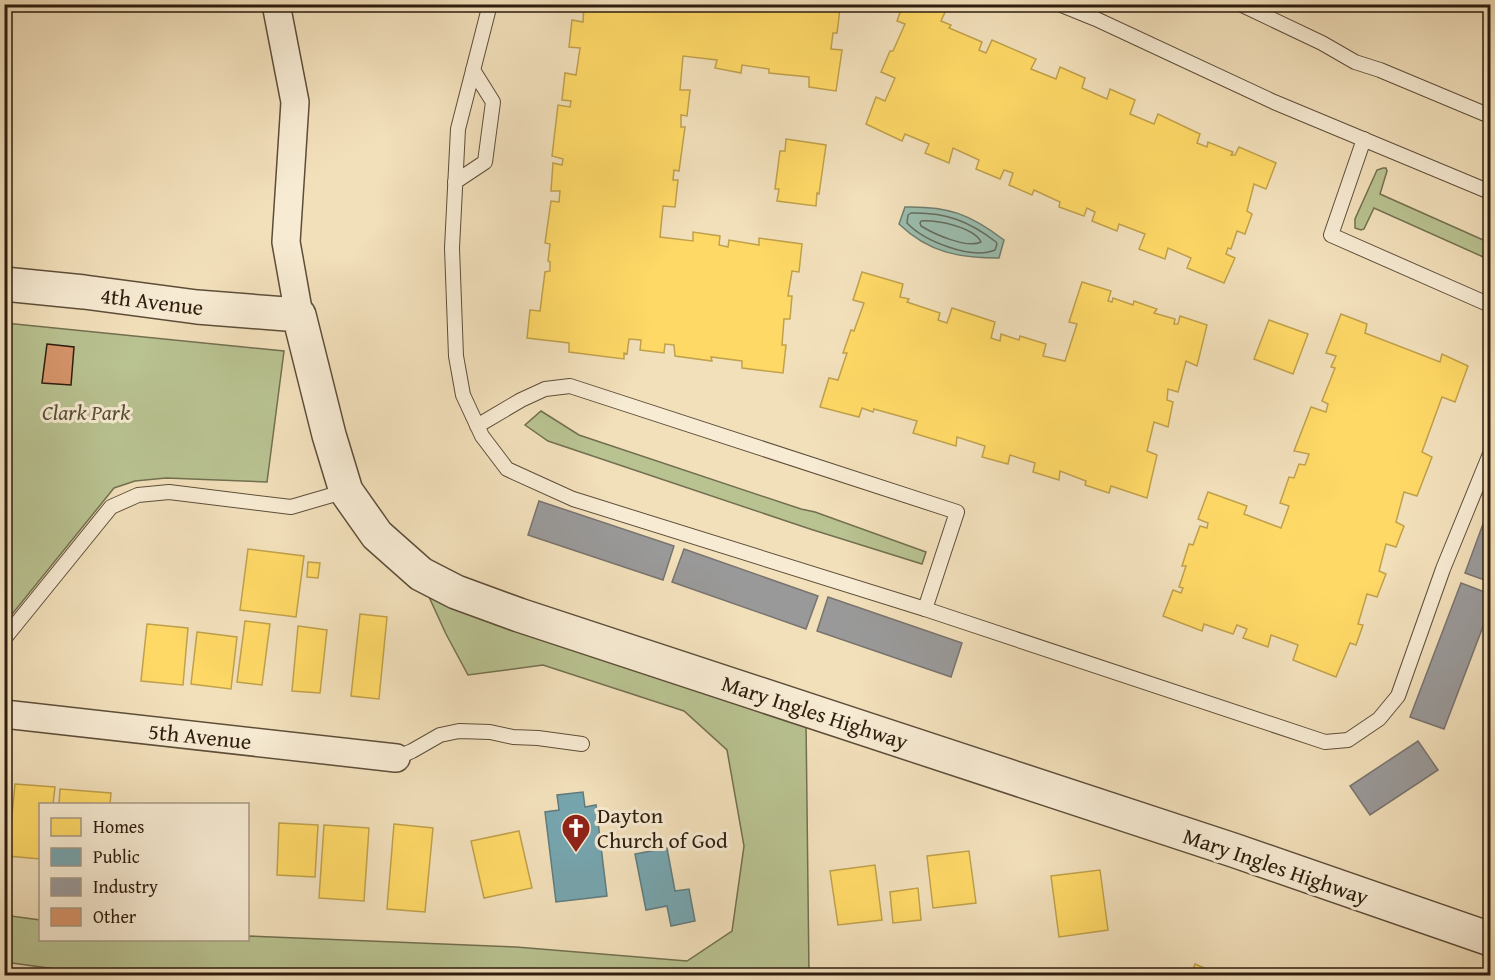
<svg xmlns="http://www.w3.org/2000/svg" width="1495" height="980" font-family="'Gentium Book Plus',serif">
  <rect width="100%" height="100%" fill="#f2e0bb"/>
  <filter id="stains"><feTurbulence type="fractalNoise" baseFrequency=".00333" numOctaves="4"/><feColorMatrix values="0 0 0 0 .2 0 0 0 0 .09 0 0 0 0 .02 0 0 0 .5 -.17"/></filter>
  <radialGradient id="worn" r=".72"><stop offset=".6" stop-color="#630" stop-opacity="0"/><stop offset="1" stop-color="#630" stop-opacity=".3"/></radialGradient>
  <!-- green -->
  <g fill="#b9c291" stroke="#737050" stroke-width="1.5">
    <path d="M1383,168H1386L1387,171L1380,194L1490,243V260L1374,208L1364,229L1361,230L1355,228V219L1377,170Z"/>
    <path d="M5,323L284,351L267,482L166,478L135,481L114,488L5,623Z"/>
    <path d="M541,411L579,435L801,509L815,512L926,552L922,564L810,529L548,441L525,425Z"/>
    <path d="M424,586L806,721L809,975H99L5,962L4,915L40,920V940H248V936L516,947L687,961L732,931L744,846L727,750L684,711L543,665L468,675L446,634Z"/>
  </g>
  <!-- water -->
  <path fill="#9bbdae" stroke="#6f7d6e" stroke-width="1.5" d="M905,207C948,206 970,214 1004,240L999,258C960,258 929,253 899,224Z"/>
  <!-- homes -->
  <g fill="#ffd966" stroke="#c0a14c" stroke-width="1.5">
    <path d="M584,4H822V7L840,9L837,33H833L831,49L842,50L836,91L809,87V77L769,73V69L742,65L741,73L715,68L717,60L683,56L680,90H690L687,116L681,115V127H685L679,171L674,170L673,180H678L675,207L663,206L660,237L693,241V232L720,236L719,245L728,247L729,240L759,245V238L802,244L799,272L792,271L788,296H792L790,319H784L782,345H786L783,373L742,368V361L711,357L712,361L675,356L674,345L665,344L664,353L640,350L641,340L629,339L627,354L624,353V359L569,352V343L527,338L530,310L540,311L545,272L550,271V262L548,261L550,244L545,243L551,201L559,202L560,191H551L553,163L562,165L563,159L552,156L558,105L570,107L571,101L562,100L565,73L576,75L580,48L569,47L572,20L583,22Z"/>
    <path d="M903,4H934L946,10L941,21L951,25L949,28L982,42L979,50L986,53L992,40L1036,59L1031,69L1056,79L1060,67L1085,78L1082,88L1107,99L1110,89L1135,100L1130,114L1154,124L1158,114L1200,134L1197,143L1207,147L1208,142L1233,152L1231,155H1235L1239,147L1276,163L1266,189L1254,184L1247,211L1252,214L1246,231L1245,234L1237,231L1231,249L1228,248L1226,254L1235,258L1224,283L1187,268L1191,258L1168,248L1165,259L1139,249L1145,234L1119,224L1117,231L1092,221L1095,212L1087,208L1084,216L1059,207L1060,202L1034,190L1032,195L1009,185L1013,173L1004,170L1000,179L976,169L979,160L953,148L949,163L925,153L929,144L905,134L902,141L866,124L876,97L885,101L895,78L881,72L890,51H893L905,24L897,21Z"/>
    <path d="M786,139L826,145L819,194L817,193L816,206L777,201L779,189H775L780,151H785Z"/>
    <path d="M862,272L903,284L900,297L909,299L907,302L940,313L938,320L947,323L952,308L995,322L991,338L1000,341L1001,334L1019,340L1020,336L1046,344L1043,356L1065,361L1077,324L1069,322L1082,282L1111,291L1108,301L1112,302L1113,298L1133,305L1134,301L1157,309L1154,313L1175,319L1174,324H1178L1180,316L1207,325L1197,366L1186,361L1178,392L1168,389L1167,400L1173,402L1168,427L1154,422L1147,451L1157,455L1147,498L1111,486L1109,493L1085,485L1086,481L1060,471L1059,480L1033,472L1035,463L1010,455L1008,464L982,457L985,446L957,437L956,446L913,433L917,421L874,409L873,412L862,408L859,417L820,407L829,378L838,380L847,353H843L851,330L854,331L864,303L853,300Z"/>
    <path d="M1341,314L1367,324L1365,333L1440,362L1442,354L1468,366L1455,402L1442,397L1422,452L1432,457L1417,496L1404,492L1396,522L1404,526L1396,547L1386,544L1379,571L1386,574L1377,597L1367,594L1358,624L1363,625L1356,645L1350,643L1336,677L1293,660L1298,645L1271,635L1268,647L1243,638L1247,629L1237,625L1233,634L1204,624L1202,631L1163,616L1173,590L1181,593L1183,588L1179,587L1186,566H1182L1189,544L1193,545L1200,526L1207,528L1208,523L1198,519L1208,492L1247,506L1244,514L1281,528L1289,506L1280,503L1289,477L1294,478L1299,464L1305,465L1309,454L1294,451L1311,407L1326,412L1328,404L1322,401L1335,368L1331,367L1336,356L1326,353Z"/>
    <path d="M1269,320L1308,334L1293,374L1254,359Z"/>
    <path d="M248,549L304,556L296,617L240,610Z"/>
    <path d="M308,562L320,563L318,578L307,577Z"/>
    <path d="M360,614L387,617L379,699L351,696Z"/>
    <path d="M245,621L270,624L262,685L237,682Z"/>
    <path d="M147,624L188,628L183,685L141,681Z"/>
    <path d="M298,626L327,630L320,693L292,691Z"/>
    <path d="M197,632L237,637L231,689L191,684Z"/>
    <path d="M4,781H10L4,831Z"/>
    <path d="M15,784L55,787L53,804H40V859L8,856Z"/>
    <path d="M60,789L111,793L110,804H59Z"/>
    <path d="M279,823L318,825L315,877L277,875Z"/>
    <path d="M394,824L433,828L425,912L387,909Z"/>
    <path d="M324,825L369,828L364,901L319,898Z"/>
    <path d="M519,831L532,888L484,898L471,841Z"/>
    <path d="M969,851L976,903L933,908L927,856Z"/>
    <path d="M875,865L882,920L838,925L830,871Z"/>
    <path d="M1100,870L1108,930L1059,937L1051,876Z"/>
    <path d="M918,888L921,920L893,923L890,892Z"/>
    <path d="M1195,964L1223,976H1191Z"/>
  </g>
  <!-- public -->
  <g fill="#76a5af" stroke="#607c7f" stroke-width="1.5">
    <path d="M583,792L585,807L596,805L607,896L556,902L545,812L559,810L557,795Z"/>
    <path d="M667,848L675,891L689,889L695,921L671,926L667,906L646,910L635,854Z"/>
  </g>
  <!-- industry -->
  <g fill="#999" stroke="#79746f" stroke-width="1.5">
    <path d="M539,501L674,546L663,580L528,535Z"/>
    <path d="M1490,505V582L1465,573Z"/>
    <path d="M684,549L818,596L806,629L672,582Z"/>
    <path d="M1461,583L1490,594V608L1444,729L1410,717Z"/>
    <path d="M828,597L962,643L951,677L817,631Z"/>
    <path d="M1418,741L1438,770L1370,815L1350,786Z"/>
  </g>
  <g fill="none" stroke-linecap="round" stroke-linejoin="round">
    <!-- shore -->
    <g stroke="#646d5e" stroke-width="1.5">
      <path d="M911,213C945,212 969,221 996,242L997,244L995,250C971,260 924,241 907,223L908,215Z"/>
      <path d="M921,221C937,220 974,227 981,242C967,249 934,234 921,226L920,223Z"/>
    </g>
  </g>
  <!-- building -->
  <path fill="#d7956b" stroke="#2d1d0e" stroke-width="1.5" d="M47,344L74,347L71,385L42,383Z"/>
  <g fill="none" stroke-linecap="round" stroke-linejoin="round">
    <!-- service casing -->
    <g stroke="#5e4e39" stroke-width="16">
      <g id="service">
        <path d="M1059,4L1096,19L1274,102L1490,192"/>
        <path d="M1240,4L1322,43L1355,62L1380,70L1490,116"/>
        <path d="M1364,139L1331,235L1490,305"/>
        <path d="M455,182L485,162L493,102L473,70"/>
        <path d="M477,426L521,400L545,389L570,386L957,512L925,609L573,499L507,469L482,436L463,395L456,356L452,248L458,129L490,4"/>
        <path d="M925,609L1325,742L1348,740L1379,719L1398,696L1443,569L1490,454"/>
        <path d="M4,639L111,507L138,495L169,492L291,507L346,491"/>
        <path d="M396,758L412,751L440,735L459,731L490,732L513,737L538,738L582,744"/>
      </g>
    </g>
    <!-- minor casing -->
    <g stroke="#5e4e39" stroke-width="30">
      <g id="minor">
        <path d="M276,4L295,102L286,242L299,315"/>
        <path d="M4,714L396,758"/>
      </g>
    </g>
    <!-- tertiary casing -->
    <g stroke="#5e4e39" stroke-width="36">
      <path id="tertiary" d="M4,284L84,292L197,307L299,315L329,435L346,491L377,535L421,574L456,592L519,615L1233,850L1490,939"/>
    </g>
    <!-- service -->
    <use href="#service" stroke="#f7ebd3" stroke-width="14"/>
    <!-- minor -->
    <use href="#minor" stroke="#f7ebd3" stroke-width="27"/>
    <!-- tertiary -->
    <use href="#tertiary" stroke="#f7ebd3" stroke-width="33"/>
  </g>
  <!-- icons -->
  <defs>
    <g id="church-pin" transform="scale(1.5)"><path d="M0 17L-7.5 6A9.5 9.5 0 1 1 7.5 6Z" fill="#8f2418" stroke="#f7ebd3"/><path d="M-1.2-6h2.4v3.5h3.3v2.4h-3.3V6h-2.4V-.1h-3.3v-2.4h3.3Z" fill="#fff"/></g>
  </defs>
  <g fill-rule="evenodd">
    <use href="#church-pin" x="576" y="828"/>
  </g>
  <g text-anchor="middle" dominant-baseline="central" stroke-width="6" stroke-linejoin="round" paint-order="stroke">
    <!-- street labels -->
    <g font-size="22" fill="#2d1d0e" stroke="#f7ebd3">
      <text transform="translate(152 301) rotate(7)">4th Avenue</text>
      <text transform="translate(815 712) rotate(18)">Mary Ingles Highway</text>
      <text transform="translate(200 736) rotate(6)">5th Avenue</text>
      <text transform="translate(1276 866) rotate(19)">Mary Ingles Highway</text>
    </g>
    <!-- park labels -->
    <g font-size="22" font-style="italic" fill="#574f35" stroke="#f7ebd3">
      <text x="86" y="412">Clark Park</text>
    </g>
    <!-- poi labels -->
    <g font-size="22" fill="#2d1d0e" stroke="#f7ebd3" text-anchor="start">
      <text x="597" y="815">Dayton<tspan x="597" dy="25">Church of God</tspan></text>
    </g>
  </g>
  <!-- margin -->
  <rect width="1495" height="980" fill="none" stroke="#f2e0bb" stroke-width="24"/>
  <rect x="6" y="6" width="1483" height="968" fill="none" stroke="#2d1d0e" stroke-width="3"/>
  <rect x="12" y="12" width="1471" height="956" fill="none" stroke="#2d1d0e" stroke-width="1.5"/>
  <!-- legend -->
  <rect x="39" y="803" width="210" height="138" fill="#f7ebd3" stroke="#a69984" stroke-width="1.5"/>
  <rect x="51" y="818" width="30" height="18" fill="#ffd966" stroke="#a69984" stroke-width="1.5"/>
  <text x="93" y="833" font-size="18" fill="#2d1d0e">Homes</text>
  <rect x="51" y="848" width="30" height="18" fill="#76a5af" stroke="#a69984" stroke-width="1.5"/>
  <text x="93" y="863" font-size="18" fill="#2d1d0e">Public</text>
  <rect x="51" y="878" width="30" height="18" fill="#999999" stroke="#a69984" stroke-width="1.5"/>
  <text x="93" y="893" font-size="18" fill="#2d1d0e">Industry</text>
  <rect x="51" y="908" width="30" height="18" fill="#d7956b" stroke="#a69984" stroke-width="1.5"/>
  <text x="93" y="923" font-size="18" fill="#2d1d0e">Other</text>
  <rect width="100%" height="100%" filter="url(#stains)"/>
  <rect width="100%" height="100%" fill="url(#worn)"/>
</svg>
